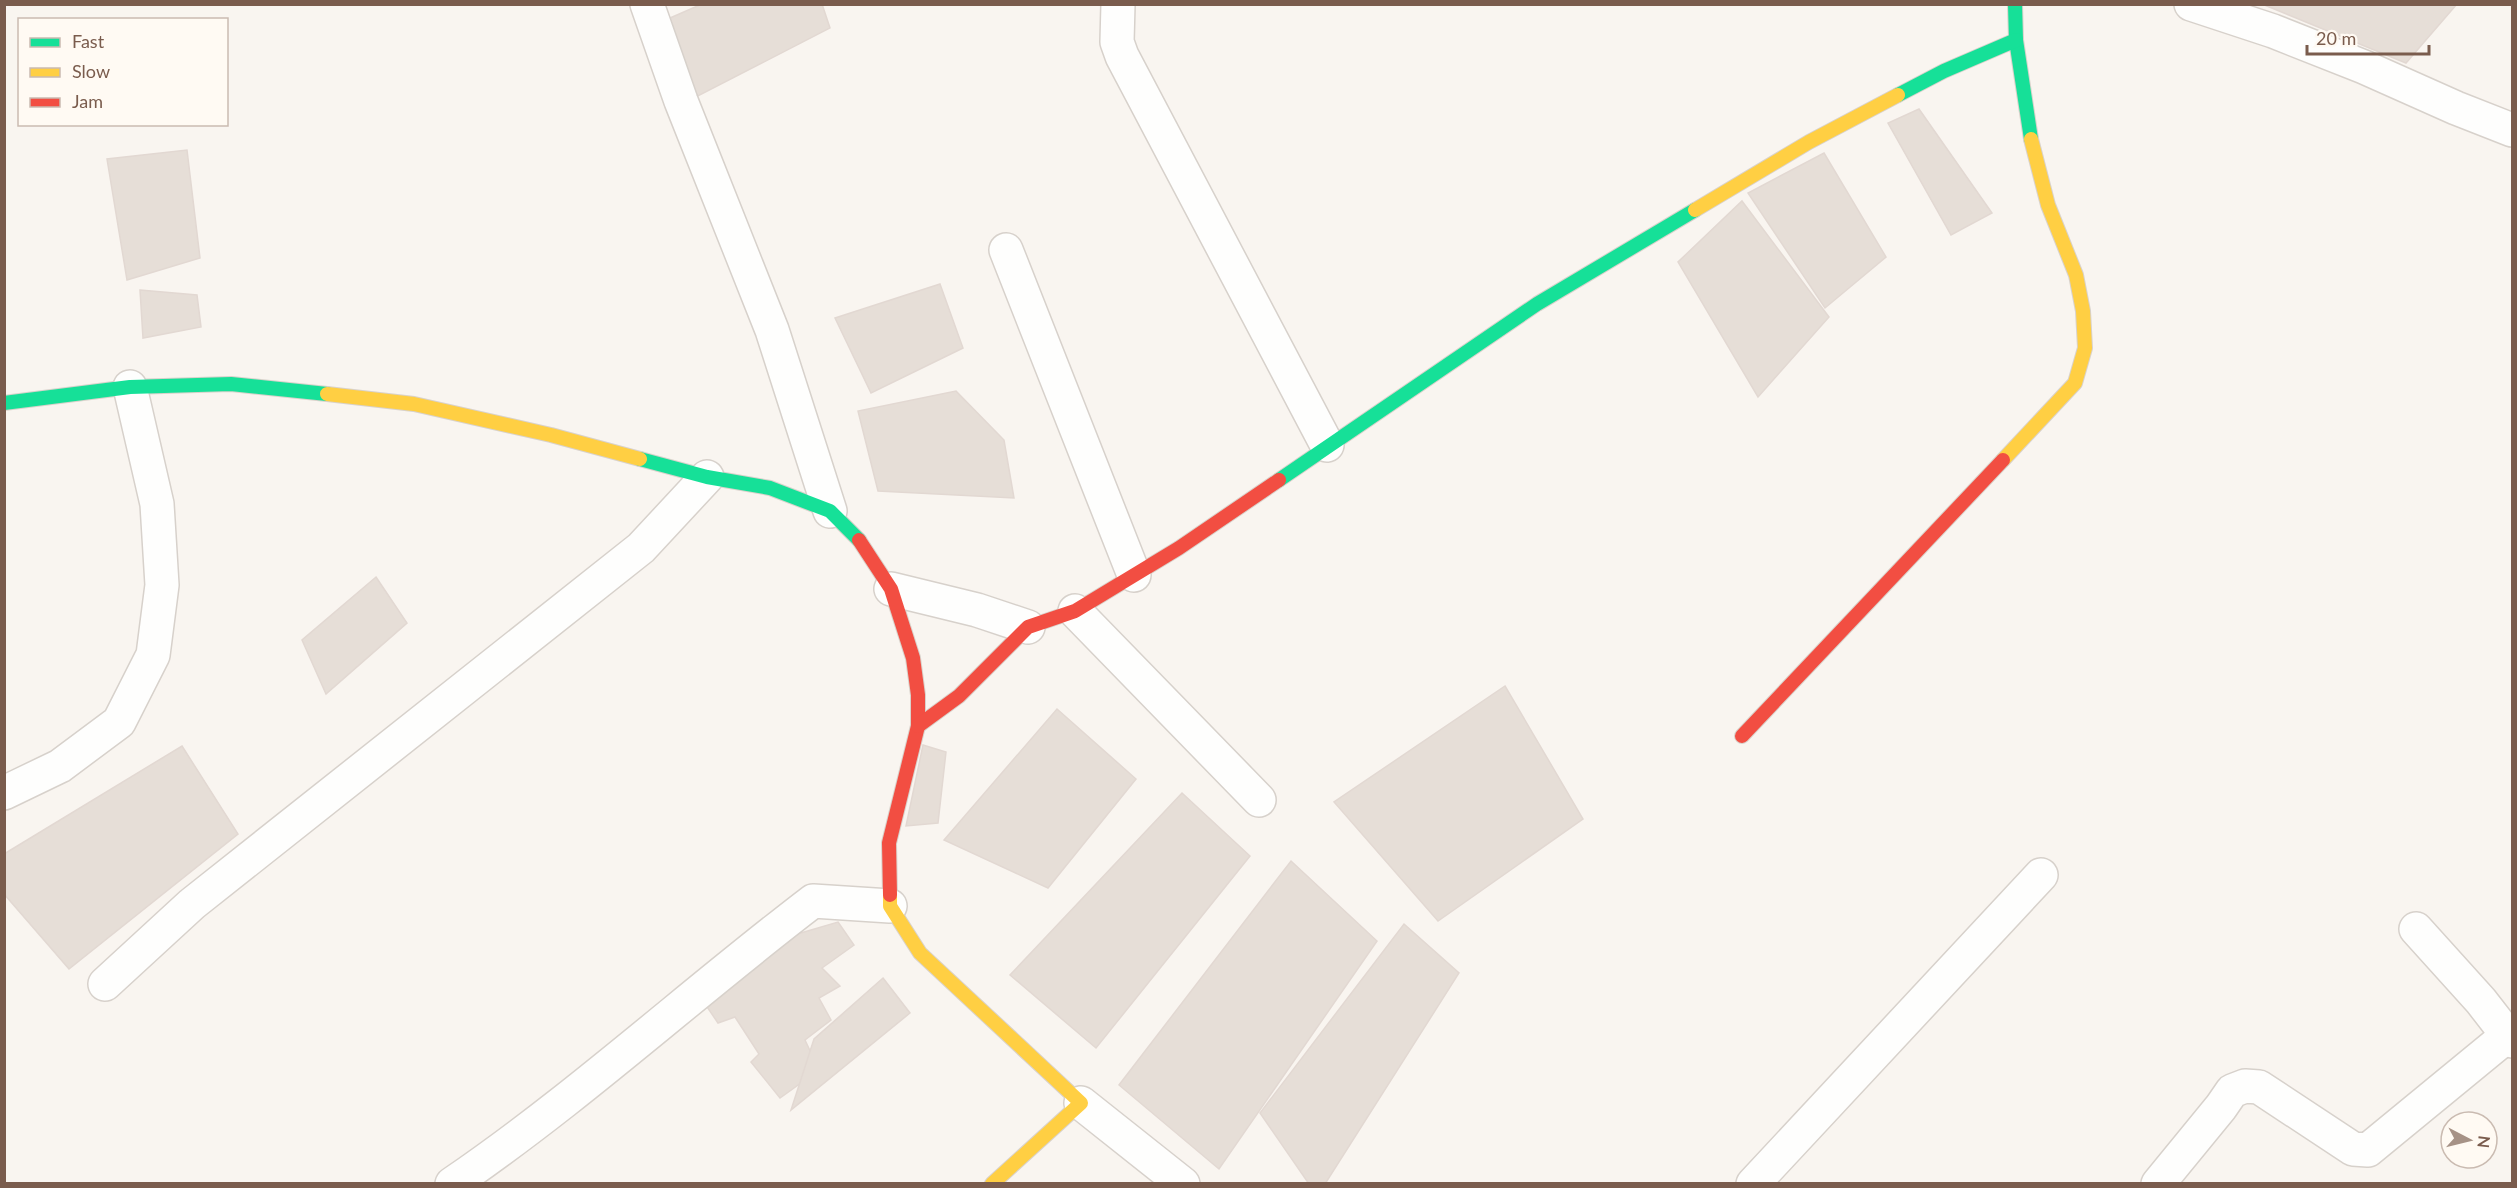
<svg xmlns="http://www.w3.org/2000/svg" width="2517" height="1188" font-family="Lato,sans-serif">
  <rect width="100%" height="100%" fill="#f9f5f0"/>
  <!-- building -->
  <g fill="#e6ded7" stroke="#e2d8d2" stroke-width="1.5">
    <path d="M702,4H822L830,28L692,99L670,18Z"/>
    <path d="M2262,4H2457L2406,63Z"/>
    <path d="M1919,109L1992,213L1951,235L1888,123Z"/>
    <path d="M187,150L200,258L127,280L107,159Z"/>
    <path d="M1824,153L1886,257L1825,308L1748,193Z"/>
    <path d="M1742,201L1829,317L1758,397L1678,262Z"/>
    <path d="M940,284L963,348L871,393L835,318Z"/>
    <path d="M140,290L197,295L201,327L143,338Z"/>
    <path d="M956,391L1004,440L1014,498L878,491L858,411Z"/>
    <path d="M376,577L407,623L326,694L302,640Z"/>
    <path d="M1505,686L1583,819L1438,921L1334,802Z"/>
    <path d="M1057,709L1136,779L1048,888L944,840Z"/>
    <path d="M923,745L946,752L938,823L906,826Z"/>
    <path d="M182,746L238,834L69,969L4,894V854Z"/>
    <path d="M1182,793L1250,856L1096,1048L1010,975Z"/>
    <path d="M1291,861L1377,941L1219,1169L1119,1085Z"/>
    <path d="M838,922L854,945L822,968L840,986L819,998L831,1020L805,1040L819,1070L780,1098L751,1062L759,1054L735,1017L718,1023L703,1001L794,935Z"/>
    <path d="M1404,924L1459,973L1325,1184H1309L1260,1113Z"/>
    <path d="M883,978L910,1013L791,1110L814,1039Z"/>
  </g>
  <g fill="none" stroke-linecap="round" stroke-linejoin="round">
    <!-- street casing -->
    <g stroke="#d7d1cb" stroke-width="36">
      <g id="street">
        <path d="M647,4L681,101L772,330L830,511"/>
        <path d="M1118,4L1117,42L1122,56L1327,445"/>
        <path d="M2191,4L2273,31L2364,67L2456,108L2512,130"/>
        <path d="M1006,250L1134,575"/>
        <path d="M891,589L977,610L1028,627"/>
        <path d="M1075,611L1259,800"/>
        <path d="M4,793L60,766L119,722L153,655L162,585L157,504L130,387"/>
        <path d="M2416,929L2481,1001L2512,1041"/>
        <path d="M105,984L192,904L641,548L707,477"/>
        <path d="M1081,1103L1183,1184"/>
        <path d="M452,1184C578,1098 691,994 813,901L890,906"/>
        <path d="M1753,1184L2041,875"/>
        <path d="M2158,1184L2221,1107L2232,1091L2245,1086L2259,1087L2353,1149L2368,1150L2508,1035"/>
      </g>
    </g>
    <!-- fast casing -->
    <g stroke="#d9d2cb" stroke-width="16">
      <g id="fast">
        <path d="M2015,4L2016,40L2031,139"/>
        <path d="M1898,95L1944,71L2016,40"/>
        <path d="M4,403L130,387L231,384L327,394"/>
        <path d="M640,459L707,477L770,488L830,511L859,540"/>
        <path d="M1279,480L1537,304L1695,210"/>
      </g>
    </g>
    <!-- slow casing -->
    <g stroke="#d9d2cb" stroke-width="16">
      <g id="slow">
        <path d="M1695,210L1809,142L1898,95"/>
        <path d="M327,394L414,404L551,435L640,459"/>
        <path d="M2003,460L2075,383L2085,348L2083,311L2076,275L2048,205L2031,139"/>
        <path d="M890,895V906L920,953L1081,1103L992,1184"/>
      </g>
    </g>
    <!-- jam casing -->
    <g stroke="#d9d2cb" stroke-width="16">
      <g id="jam">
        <path d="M859,540L891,589L913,658L918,695V726L889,843L890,895"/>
        <path d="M918,726L959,696L1028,627L1075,611L1179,548L1279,480"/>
        <path d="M1742,736L2003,460"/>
      </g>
    </g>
    <!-- street -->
    <use href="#street" stroke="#fefefd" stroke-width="33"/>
    <!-- fast -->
    <use href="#fast" stroke="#16e098" stroke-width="14"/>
    <!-- slow -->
    <use href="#slow" stroke="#ffcf43" stroke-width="14"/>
    <!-- jam -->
    <use href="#jam" stroke="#f24e42" stroke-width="14"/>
  </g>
  <!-- border -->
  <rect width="2517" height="1188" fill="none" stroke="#7a5c4d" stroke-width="12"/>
  <!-- legend -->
  <rect x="18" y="18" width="210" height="108" fill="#fffaf3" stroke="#cabbb1" stroke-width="1.5"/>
  <rect x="30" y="38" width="30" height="9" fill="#16e098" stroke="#cabbb1" stroke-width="1.5"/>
  <text x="72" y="48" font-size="18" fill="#7a5c4d">Fast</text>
  <rect x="30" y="68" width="30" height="9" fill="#ffcf43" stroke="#cabbb1" stroke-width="1.5"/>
  <text x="72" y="78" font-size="18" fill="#7a5c4d">Slow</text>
  <rect x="30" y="98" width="30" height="9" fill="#f24e42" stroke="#cabbb1" stroke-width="1.5"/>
  <text x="72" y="108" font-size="18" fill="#7a5c4d">Jam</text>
  <!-- north arrow -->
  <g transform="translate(2469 1140) rotate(97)"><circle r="28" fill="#fffaf3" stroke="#cabbb1" stroke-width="1.5"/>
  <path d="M0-4.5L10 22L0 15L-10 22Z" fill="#a69286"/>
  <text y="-9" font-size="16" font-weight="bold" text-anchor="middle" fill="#7a5c4d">N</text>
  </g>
  <!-- scale -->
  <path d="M2307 45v9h122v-9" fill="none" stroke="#7a5c4d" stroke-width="3"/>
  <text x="2316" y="45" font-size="18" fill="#7a5c4d" stroke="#fffaf3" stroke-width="4.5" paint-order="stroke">20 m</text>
</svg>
